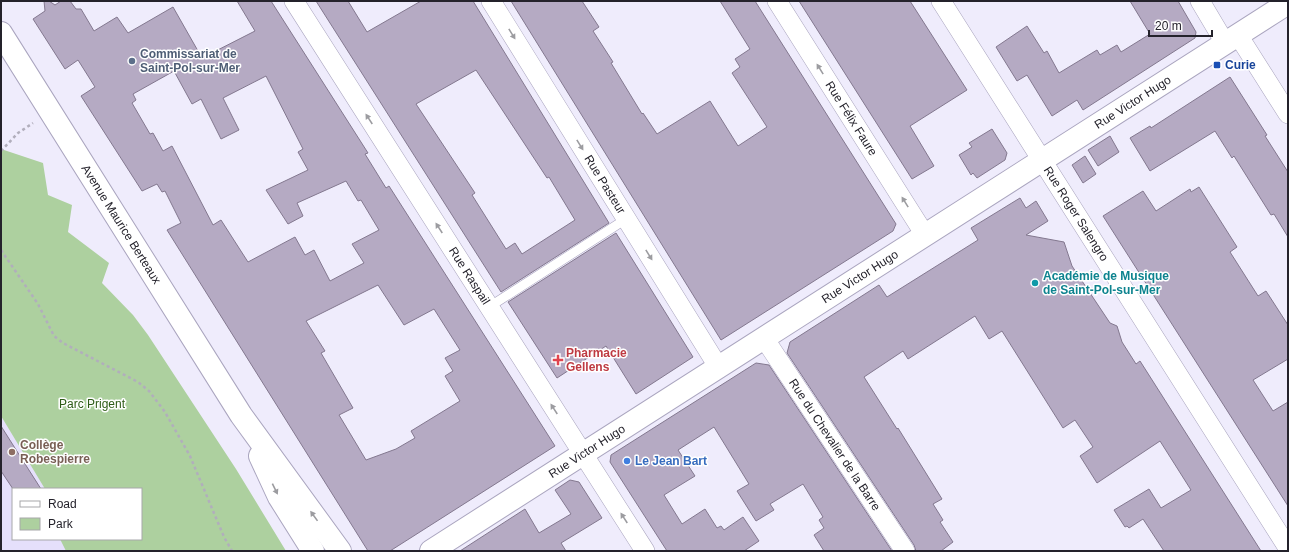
<svg xmlns="http://www.w3.org/2000/svg" width="1289" height="552" font-family="Helvetica,sans-serif">
  <rect width="100%" height="100%" fill="#efecfc"/>
  <!-- built -->
  <path fill="#e5e0fb" d="M1,416L45,489H13V539H60L67,551H1Z"/>
  <!-- green -->
  <path fill="#add09f" d="M1,149L43,163L48,195L72,205L68,232L109,263L102,283L133,315L148,335L236,469L286,551H66L60,539H141V489H45L1,416Z"/>
  <!-- building -->
  <g fill="#b5aac3" stroke="#83788f" fill-rule="evenodd">
    <path d="M44,1H49L55,5L61,1H70L76,9H81L94,31L117,17L128,33L173,7L202,58L255,31L237,1H271L368,153L365,154L386,188L389,186L555,446L390,551H368L167,230L181,223L165,191L162,192L157,184L142,191L81,96L95,87L78,60L65,69L33,19L45,11ZM174,71L192,104L201,99L221,139L239,130L223,98L266,76L303,149L298,152L308,170L266,190L288,224L303,216L297,203L346,181L358,201L361,200L379,230L352,244L364,263L330,281L314,250L305,255L295,237L248,262L221,220L213,225L172,146L163,151L153,133L150,134L132,103L136,100L133,94ZM378,285L404,325L434,309L460,350L445,358L453,371L445,376L460,401L411,431L415,438L396,449L366,460L339,415L353,408L321,353L325,351L306,321Z"/>
    <path d="M316,1H348L367,32L421,1H473L609,223L501,292ZM476,70L547,178L549,177L575,220L522,254L515,243L506,249L472,195L475,193L416,104Z"/>
    <path d="M511,1H582L599,27L593,31L613,62L611,63L642,114L643,113L657,134L710,101L738,146L767,127L732,73L740,67L735,59L750,49L720,1H755L896,224L893,231L721,340Z"/>
    <path d="M799,1H910L967,90L910,126L934,166L912,179Z"/>
    <path d="M1130,1H1178L1196,32L1195,38L1083,110L1077,100L1052,116L1027,75L1017,81L996,47L1027,26L1044,53L1047,51L1059,73L1097,50L1100,55L1117,45L1121,52L1150,34Z"/>
    <path d="M1230,77L1267,135L1265,136L1288,172V237L1274,214L1271,215L1234,156L1232,158L1215,131L1150,171L1130,138L1150,126L1151,128Z"/>
    <path d="M992,129L1007,153L1005,160L977,178L973,173L971,175L959,155L972,147L969,143Z"/>
    <path d="M1110,136L1119,152L1098,166L1088,150Z"/>
    <path d="M1085,156L1096,174L1083,183L1072,165Z"/>
    <path d="M1199,187L1237,247L1230,252L1258,296L1266,291L1288,325V359L1253,380L1273,411L1288,402V506L1103,216L1143,191L1156,211L1190,189L1191,192Z"/>
    <path d="M1020,198L1026,208L1036,201L1048,221L1026,235L1064,242L1072,266L1110,323L1117,326L1122,342L1136,364L1140,361L1261,551H1164L1143,519L1129,528L1127,526L1125,527L1114,510L1149,489L1161,508L1191,490L1160,441L1097,483L1080,456L1093,447L1075,420L1063,428L1002,331L989,339L975,316L908,359L903,351L864,377L897,429L898,428L942,499L933,504L943,520L940,522L953,542L941,551H916L914,545L787,353L790,342L879,285L887,297L978,240L971,228Z"/>
    <path d="M616,233L693,357L636,394L606,346L557,378L508,302Z"/>
    <path d="M756,363L769,365L892,551H824L814,535L824,528L819,520L823,517L803,484L770,504L774,510L756,521L737,491L749,484L714,427L678,450L695,476L664,495L682,524L705,509L717,528L721,526L724,530L743,517L759,541L744,551H667L610,462L611,455Z"/>
    <path d="M1,426L13,445L41,489H13L1,471Z"/>
    <path d="M570,480L579,482L602,518L561,543L566,551H460L525,509L539,533L571,514L555,490Z"/>
  </g>
  <g fill="none" stroke-linecap="round" stroke-linejoin="round">
    <!-- service casing -->
    <g stroke="#aaa5bf" stroke-width="10">
      <path id="service" d="M489,307L626,219"/>
    </g>
    <!-- minor casing -->
    <g stroke="#aaa5bf" stroke-width="20">
      <g id="minor">
        <path id="s1" d="M294,1L645,551"/>
        <path id="s2" d="M491,1L719,368"/>
        <path id="s3" d="M777,1L925,235"/>
        <path id="s4" d="M941,1L1288,548"/>
        <path d="M1200,1L1225,43"/>
        <path d="M1238,35L1288,114"/>
        <path id="s5" d="M764,338L905,551"/>
      </g>
    </g>
    <!-- tertiary casing -->
    <g stroke="#aaa5bf" stroke-width="24">
      <g id="tertiary">
        <path id="s6" d="M1,33L241,415L340,551"/>
        <path d="M260,456L279,497L313,551"/>
        <path id="s7" d="M431,551L1288,3"/>
      </g>
    </g>
    <!-- path -->
    <g stroke="#b1aebc" stroke-width="2.5" stroke-dasharray="3 3" stroke-linecap="butt">
      <path d="M1,151L18,133L33,123"/>
      <path d="M1,250L38,304L54,336L63,343L138,382L149,391L165,412L190,456L224,537L232,551"/>
    </g>
    <!-- service -->
    <use href="#service" stroke="#fff" stroke-width="9"/>
    <!-- minor -->
    <use href="#minor" stroke="#fff" stroke-width="19"/>
    <!-- tertiary -->
    <use href="#tertiary" stroke="#fff" stroke-width="22"/>
  </g>
  <!-- one-way arrows -->
  <defs><path id="oneway-solid" d="M-6-.8H1V-3.2L6.5 0L1 3.2V.8H-6Z"/></defs>
  <g fill="#9c9ca0">
    <use href="#oneway-solid" transform="translate(512 34) rotate(58)"/>
    <use href="#oneway-solid" transform="translate(820 69) rotate(-122)"/>
    <use href="#oneway-solid" transform="translate(369 119) rotate(-123)"/>
    <use href="#oneway-solid" transform="translate(580 145) rotate(58)"/>
    <use href="#oneway-solid" transform="translate(905 202) rotate(-122)"/>
    <use href="#oneway-solid" transform="translate(439 228) rotate(-123)"/>
    <use href="#oneway-solid" transform="translate(649 255) rotate(58)"/>
    <use href="#oneway-solid" transform="translate(554 409) rotate(-123)"/>
    <use href="#oneway-solid" transform="translate(275 489) rotate(64)"/>
    <use href="#oneway-solid" transform="translate(314 516) rotate(-126)"/>
    <use href="#oneway-solid" transform="translate(624 518) rotate(-123)"/>
  </g>
  <!-- markers -->
  <circle fill="#5c6f8a" stroke="#fff" stroke-width="1.5" cx="132" cy="61" r="4"/>
  <rect fill="#1a4fb4" stroke="#fff" stroke-width="1.5" x="1213" y="61" width="8" height="8" rx="2"/>
  <circle fill="#0f9aa8" stroke="#fff" stroke-width="1.5" cx="1035" cy="283" r="4"/>
  <path fill="#e0444e" stroke="#fff" stroke-width="1.5" d="M556 354h4v4h4v4h-4v4h-4v-4h-4v-4h4z"/>
  <circle fill="#8d6e63" stroke="#fff" stroke-width="1.5" cx="12" cy="452" r="4"/>
  <circle fill="#3f7fe0" stroke="#fff" stroke-width="1.5" cx="627" cy="461" r="4"/>
  <g text-anchor="middle" dominant-baseline="central" stroke-width="3" stroke-linejoin="round" paint-order="stroke">
    <!-- service labels -->
    <g font-size="12" font-weight="bold" fill="#4e5e75" stroke="#fff" text-anchor="start">
      <text x="140" y="54">Commissariat de<tspan x="140" dy="14">Saint-Pol-sur-Mer</tspan></text>
    </g>
    <!-- transit labels -->
    <g font-size="12" font-weight="bold" fill="#164399" stroke="#fff" text-anchor="start">
      <text x="1225" y="65">Curie</text>
    </g>
    <!-- street labels -->
    <g font-size="12" fill="#24222b" stroke="#fff">
      <text stroke="none"><textPath href="#s7" startOffset="833">Rue Victor Hugo</textPath></text>
      <text stroke="none"><textPath href="#s3" startOffset="139">Rue Félix Faure</textPath></text>
      <text stroke="none"><textPath href="#s2" startOffset="216">Rue Pasteur</textPath></text>
      <text stroke="none"><textPath href="#s4" startOffset="252">Rue Roger Salengro</textPath></text>
      <text stroke="none"><textPath href="#s6" startOffset="226">Avenue Maurice Berteaux</textPath></text>
      <text stroke="none"><textPath href="#s1" startOffset="326">Rue Raspail</textPath></text>
      <text stroke="none"><textPath href="#s7" startOffset="509">Rue Victor Hugo</textPath></text>
      <text stroke="none"><textPath href="#s5" startOffset="128">Rue du Chevalier de la Barre</textPath></text>
      <text stroke="none"><textPath href="#s7" startOffset="185">Rue Victor Hugo</textPath></text>
    </g>
    <!-- culture labels -->
    <g font-size="12" font-weight="bold" fill="#0d838f" stroke="#fff" text-anchor="start">
      <text x="1043" y="276">Académie de Musique<tspan x="1043" dy="14">de Saint-Pol-sur-Mer</tspan></text>
    </g>
    <!-- health labels -->
    <g font-size="12" font-weight="bold" fill="#be3a42" stroke="#fff" text-anchor="start">
      <text x="566" y="353">Pharmacie<tspan x="566" dy="14">Gellens</tspan></text>
    </g>
    <!-- park labels -->
    <g font-size="12" fill="#2d5b16" stroke="#fff">
      <text x="92" y="404">Parc Prigent</text>
    </g>
    <!-- education labels -->
    <g font-size="12" font-weight="bold" fill="#785e54" stroke="#fff" text-anchor="start">
      <text x="20" y="445">Collège<tspan x="20" dy="14">Robespierre</tspan></text>
    </g>
    <!-- shop labels -->
    <g font-size="12" font-weight="bold" fill="#366cbe" stroke="#fff" text-anchor="start">
      <text x="635" y="461">Le Jean Bart</text>
    </g>
  </g>
  <!-- border -->
  <rect width="1289" height="552" fill="none" stroke="#24222b" stroke-width="4"/>
  <!-- legend -->
  <rect x="12" y="488" width="130" height="52" fill="#ffffff" stroke="#a7a7aa"/>
  <rect x="20" y="501" width="20" height="6" fill="#ffffff" stroke="#a7a7aa"/>
  <text x="48" y="508" font-size="12" fill="#24222b">Road</text>
  <rect x="20" y="518" width="20" height="12" fill="#add09f" stroke="#a7a7aa"/>
  <text x="48" y="528" font-size="12" fill="#24222b">Park</text>
  <!-- scale -->
  <path d="M1149 30v6h63v-6" fill="none" stroke="#24222b" stroke-width="2"/>
  <text x="1155" y="30" font-size="12" fill="#24222b" stroke="#ffffff" stroke-width="3" paint-order="stroke">20 m</text>
</svg>
